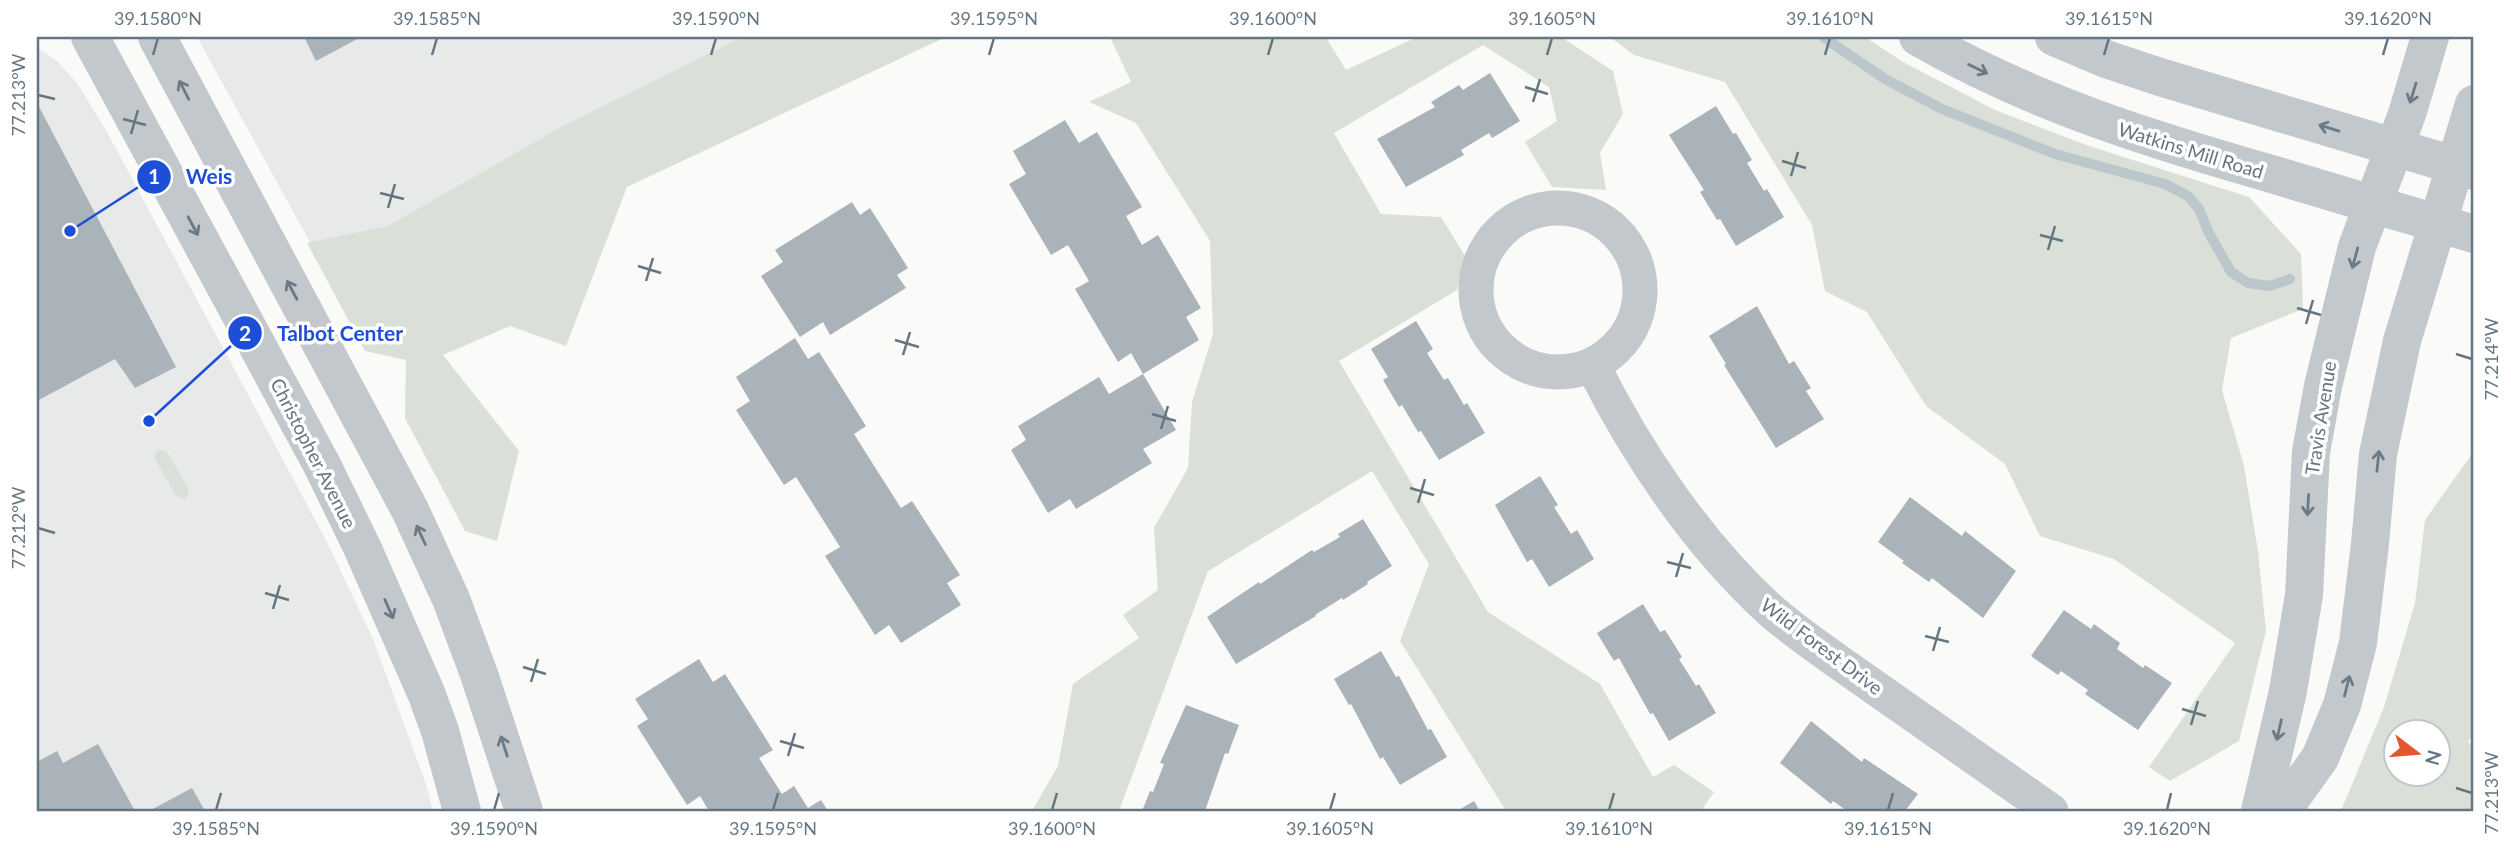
<svg xmlns="http://www.w3.org/2000/svg" width="2511" height="848" font-family="Lato,sans-serif">
  <rect width="100%" height="100%" fill="#fafaf8"/>
  <!-- built -->
  <g fill="#e8e9e9">
    <path d="M197,37H843L333,284Z"/>
    <path d="M37,48L57,61L77,83L107,132L326,540L373,639L427,787L433,811H37Z"/>
  </g>
  <!-- green -->
  <g fill="#dadfd7" fill-rule="evenodd">
    <path d="M743,37H946L627,187L566,346L510,326L443,355L519,451L497,541L465,531L405,418L406,360L365,351L307,243L388,226L565,125Z"/>
    <path d="M1110,37H1329L1328,41L1346,70L1417,37H1561L1613,71L1623,114L1600,153L1606,190L1552,187L1525,142L1557,121L1549,87L1483,45L1334,133L1381,214L1441,217L1465,256L1457,290L1339,361L1488,612L1600,684L1653,777L1674,765L1714,792L1701,811H1506L1400,641L1429,564L1372,471L1208,571L1119,811H1032L1058,766L1073,684L1139,638L1123,615L1158,590L1154,528L1188,468L1192,402L1213,334L1210,241L1136,123L1089,102L1131,82Z"/>
    <path d="M1610,37H1865L1903,62L1995,110L2089,146L2249,197L2301,254L2303,309L2231,338L2222,390L2244,466L2258,551L2266,631L2239,741L2170,781L2149,767L2235,643L2114,559L2040,536L2005,464L1926,406L1867,312L1825,291L1812,225L1725,82L1634,55Z"/>
    <path d="M158,449L167,452L188,488L189,493L185,499L176,496L154,457Z"/>
    <path d="M2474,451V736L2468,741L2474,749V811H2341L2384,707L2415,603L2425,520ZM2438,732V774H2396V732Z"/>
  </g>
  <g fill="none" stroke-linecap="round" stroke-linejoin="round">
    <!-- stream -->
    <path stroke="#bbc7cb" stroke-width="10" d="M1823,37L1885,79L1942,109L2055,154L2165,184L2188,196L2199,209L2209,233L2231,272L2248,283L2270,286L2290,279"/>
  </g>
  <!-- building -->
  <g fill="#aab3b9">
    <path d="M304,37H361L316,61Z"/>
    <path d="M1490,73L1520,121L1492,138L1489,133L1461,150L1464,155L1406,187L1377,139L1435,107L1431,102L1459,85L1463,90Z"/>
    <path d="M37,103L176,367L135,388L115,359L37,401Z"/>
    <path d="M1716,106L1733,134L1736,133L1752,160L1747,163L1764,191L1767,189L1784,217L1736,246L1720,219L1717,220L1700,192L1704,190L1669,135Z"/>
    <path d="M1065,120L1079,143L1097,132L1142,207L1126,216L1142,245L1158,235L1201,308L1186,317L1199,340L1143,374L1176,430L1143,449L1152,463L1076,509L1070,499L1048,513L1011,450L1026,440L1018,426L1099,377L1109,394L1143,374L1131,353L1118,362L1075,289L1089,281L1068,245L1051,255L1009,184L1026,174L1013,151Z"/>
    <path d="M852,202L860,215L870,208L908,268L897,275L906,288L830,335L823,322L800,337L761,276L783,262L775,250Z"/>
    <path d="M1757,306L1789,364L1794,361L1811,388L1806,391L1824,419L1776,448L1724,365L1726,364L1709,336Z"/>
    <path d="M1416,321L1433,349L1427,353L1444,380L1448,378L1464,405L1467,403L1485,433L1439,460L1421,431L1418,432L1402,405L1399,407L1383,380L1388,377L1371,349Z"/>
    <path d="M795,338L808,359L819,352L866,426L854,434L878,472L901,508L912,501L960,575L947,583L961,605L901,643L889,625L875,635L825,556L840,547L796,477L784,485L736,410L750,401L736,377Z"/>
    <path d="M1540,476L1558,505L1554,507L1571,534L1577,530L1594,559L1549,587L1532,559L1527,562L1495,505Z"/>
    <path d="M1910,497L1962,536L1965,531L2016,571L1983,618L1932,578L1929,582L1902,563L1904,561L1878,542Z"/>
    <path d="M1363,519L1392,566L1367,582L1368,584L1343,600L1342,598L1315,615L1316,616L1236,664L1207,617L1259,582L1260,584L1312,550L1314,552L1340,537L1338,534Z"/>
    <path d="M1643,604L1660,632L1665,630L1682,657L1679,659L1696,686L1699,684L1716,713L1669,741L1653,713L1650,714L1619,658L1614,661L1597,633Z"/>
    <path d="M2064,610L2091,629L2094,624L2120,643L2117,649L2143,668L2145,665L2172,683L2138,730L2085,694L2088,690L2061,671L2058,675L2031,656Z"/>
    <path d="M1381,651L1396,677L1399,676L1428,730L1431,729L1447,757L1400,785L1383,757L1380,759L1351,704L1349,705L1334,679Z"/>
    <path d="M699,659L713,682L725,674L773,750L759,758L782,794L794,786L808,808L821,800L828,811H709L700,796L687,805L637,726L648,719L635,699Z"/>
    <path d="M1186,705L1239,725L1228,754L1225,753L1205,811H1142L1150,791L1153,792L1164,764L1160,763Z"/>
    <path d="M1811,721L1862,762L1864,758L1918,794L1905,811H1847L1833,801L1831,804L1780,763Z"/>
    <path d="M98,744L135,811H37V762L57,751L63,763Z"/>
    <path d="M192,788L205,811H149Z"/>
    <path d="M1474,801L1480,811H1457Z"/>
  </g>
  <g fill="none" stroke-linecap="round" stroke-linejoin="round">
    <!-- minor -->
    <g stroke="#c3c8cc" stroke-width="35">
      <circle cx="1558" cy="290" r="82"/>
      <path d="M1593,366C1637,454 1697,543 1770,610C1803,639 1841,663 1877,689C1935,729 1993,770 2051,811"/>
    </g>
    <!-- tertiary -->
    <g stroke="#c3c8cc" stroke-width="38">
      <path d="M90,37L322,465L362,547L427,695L440,731L462,811"/>
      <path d="M157,37L410,510L451,599L480,677L524,811"/>
      <path d="M1918,37C2033,103 2149,139 2275,175C2341,195 2408,215 2474,234"/>
      <path d="M2054,37L2106,59L2160,77L2474,171"/>
      <path d="M2260,811L2288,691L2304,595L2311,452L2323,386L2357,247L2407,114L2430,37"/>
      <path d="M2282,811L2320,758L2342,705L2358,643L2370,544L2378,454L2402,341L2474,104"/>
    </g>
  </g>
  <!-- one-way arrows -->
  <defs><path id="oneway-shaft" d="M-6 0H5M1.5-3L5.5 0L1.5 3" fill="none" stroke-width="1.6" stroke-linecap="round" stroke-linejoin="round" transform="scale(1.75)"/></defs>
  <g stroke="#6a7a87">
    <use href="#oneway-shaft" transform="translate(1978 69) rotate(26)"/>
    <use href="#oneway-shaft" transform="translate(184 90) rotate(-117)"/>
    <use href="#oneway-shaft" transform="translate(2413 93) rotate(107)"/>
    <use href="#oneway-shaft" transform="translate(2329 128) rotate(-163)"/>
    <use href="#oneway-shaft" transform="translate(193 226) rotate(62)"/>
    <use href="#oneway-shaft" transform="translate(2355 258) rotate(105)"/>
    <use href="#oneway-shaft" transform="translate(292 290) rotate(-118)"/>
    <use href="#oneway-shaft" transform="translate(2378 461) rotate(-84)"/>
    <use href="#oneway-shaft" transform="translate(2308 505) rotate(93)"/>
    <use href="#oneway-shaft" transform="translate(421 535) rotate(-115)"/>
    <use href="#oneway-shaft" transform="translate(389 609) rotate(66)"/>
    <use href="#oneway-shaft" transform="translate(2347 686) rotate(-76)"/>
    <use href="#oneway-shaft" transform="translate(2279 730) rotate(103)"/>
    <use href="#oneway-shaft" transform="translate(504 746) rotate(-108)"/>
  </g>
  <!-- ticks -->
  <path fill="none" stroke="#657683" stroke-width="2.5" d="M153,55L158,38M432,55L437,38M711,55L716,38M989,55L994,38M1268,55L1273,38M1547,55L1552,38M1825,55L1830,38M2104,55L2109,38M2383,55L2388,38M1525,87L1548,94M38,95L55,99M1533,102L1540,79M123,119L146,125M131,134L138,110M1782,161L1806,168M1791,176L1798,152M380,193L404,199M388,208L395,184M2040,235L2063,241M2048,250L2055,226M638,266L661,273M646,281L653,258M2297,308L2321,315M2306,324L2313,300M895,340L919,347M2456,354L2472,359M903,355L910,332M1152,414L1176,421M1161,429L1168,406M1410,488L1434,495M1418,503L1425,479M38,528L55,533M1667,562L1691,568M1676,577L1683,553M265,593L289,600M273,609L280,585M1925,636L1949,642M1933,651L1940,627M523,667L546,674M531,682L538,659M2182,709L2206,716M2191,725L2198,701M780,741L804,748M788,756L795,733M2456,788L2472,793M216,810L221,793M494,810L499,793M773,810L778,793M1052,810L1057,793M1330,810L1335,793M1609,810L1614,793M1888,810L1893,793M2167,810L2171,793"/>
  <g text-anchor="middle" dominant-baseline="central" stroke-width="7" stroke-linejoin="round" paint-order="stroke">
    <!-- street labels -->
    <g font-size="19" fill="#657683" stroke="#fff">
      <text transform="translate(2191 150) rotate(17)">Watkins Mill Road</text>
      <text transform="translate(2320 418) rotate(-81)">Travis Avenue</text>
      <text transform="translate(314 453) rotate(63)">Christopher Avenue</text>
      <text transform="translate(1822 646) rotate(37)">Wild Forest Drive</text>
    </g>
  </g>
  <!-- callouts -->
  <path fill="none" stroke="#1d4ed8" stroke-width="2.5" d="M70 231L154 177M149 421L245 333"/>
  <g fill="#1d4ed8" stroke="#fff" stroke-width="2.5">
    <circle cx="70" cy="231" r="7"/>
    <circle cx="149" cy="421" r="7"/>
    <circle cx="154" cy="177" r="18"/>
    <circle cx="245" cy="333" r="18"/>
  </g>
  <g font-size="21" text-anchor="middle" font-weight="bold" fill="#fff">
    <text x="154" y="184">1</text>
    <text x="245" y="341">2</text>
  </g>
  <g font-size="21" text-anchor="middle" font-weight="bold" fill="#1d4ed8" stroke="#fff" stroke-width="7" stroke-linejoin="round" paint-order="stroke">
    <text x="209" y="184">Weis</text>
    <text x="340" y="341">Talbot Center</text>
  </g>
  <!-- border -->
  <rect width="2511" height="848" fill="none" stroke="#ffffff" stroke-width="77"/>
  <!-- north arrow -->
  <g transform="translate(2417 753) rotate(106)"><circle r="33" fill="#ffffff" stroke="#c1c8cd" stroke-width="2"/>
  <path d="M0-5L12 26L0 18L-12 26Z" fill="#e4572e"/>
  <text y="-10" font-size="19" font-weight="bold" text-anchor="middle" fill="#657683">N</text>
  </g>
  <rect x="38" y="38" width="2434" height="772" fill="none" stroke="#657683" stroke-width="2.5"/>
  <g font-size="18" text-anchor="middle" fill="#657683">
    <text x="158" y="25">39.1580°N</text>
    <text x="437" y="25">39.1585°N</text>
    <text x="716" y="25">39.1590°N</text>
    <text x="994" y="25">39.1595°N</text>
    <text x="1273" y="25">39.1600°N</text>
    <text x="1552" y="25">39.1605°N</text>
    <text x="1830" y="25">39.1610°N</text>
    <text x="2109" y="25">39.1615°N</text>
    <text x="2388" y="25">39.1620°N</text>
    <text transform="translate(19 95) rotate(-90)" y="6">77.213°W</text>
    <text transform="translate(2492 359) rotate(-90)" y="6">77.214°W</text>
    <text transform="translate(19 528) rotate(-90)" y="6">77.212°W</text>
    <text transform="translate(2492 793) rotate(-90)" y="6">77.213°W</text>
    <text x="216" y="835">39.1585°N</text>
    <text x="494" y="835">39.1590°N</text>
    <text x="773" y="835">39.1595°N</text>
    <text x="1052" y="835">39.1600°N</text>
    <text x="1330" y="835">39.1605°N</text>
    <text x="1609" y="835">39.1610°N</text>
    <text x="1888" y="835">39.1615°N</text>
    <text x="2167" y="835">39.1620°N</text>
  </g>
</svg>
